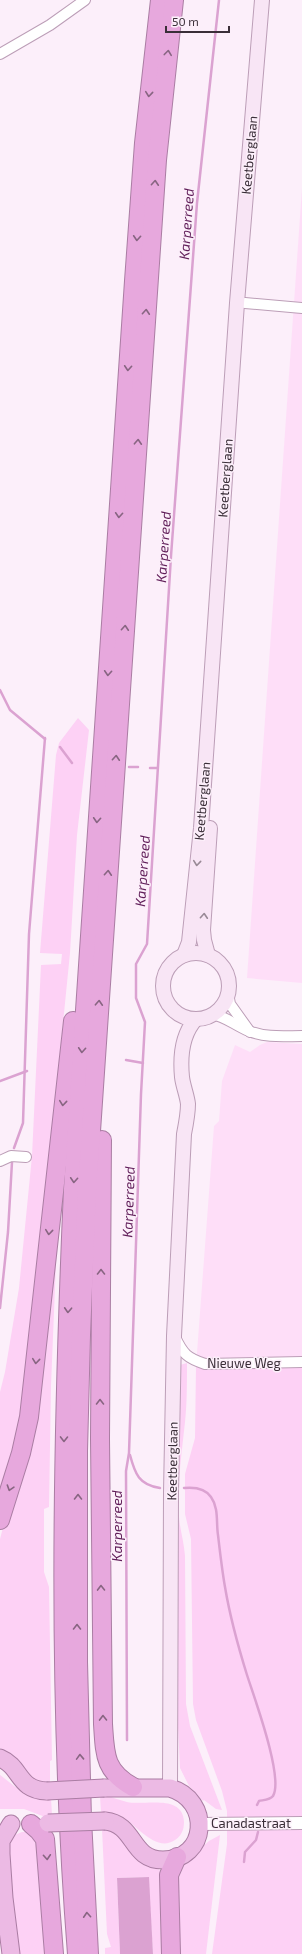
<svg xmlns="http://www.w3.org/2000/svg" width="302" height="1954" font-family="'Exo 2',sans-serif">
  <rect width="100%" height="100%" fill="#fceffa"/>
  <!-- built -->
  <g fill="#fedef8">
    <path d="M302,188V983L247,978Z"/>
    <path d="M267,1042L302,1044V1366H196L214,1126L219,1121L222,1081L235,1045L250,1052L260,1045Z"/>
  </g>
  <!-- green -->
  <g fill="#fdd1f5">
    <path d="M78,718L89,730L77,835L70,953L26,1395L16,1447L0,1497V1392L5,1372L19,1288L32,1156L41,965L61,964L62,954L40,953L56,755L59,743Z"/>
    <path d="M59,1189L51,1386L49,1507L44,1509V1572L49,1587L52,1760L50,1761V1782H47V1784L32,1779L19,1761L0,1748V1539L5,1520Z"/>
    <path d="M187,1363C187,1386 187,1409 184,1431C181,1459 177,1488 179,1517C180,1530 184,1542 185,1556L186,1704L190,1726L222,1810L216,1809L204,1800L203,1801L189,1786L180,1768L177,1706V1535L180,1365Z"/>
    <path d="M196,1366H302V1954H212L227,1844V1811L222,1791L196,1720L193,1704L191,1539L185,1514V1474L195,1438Z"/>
    <path d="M0,1775C22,1792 23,1795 51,1798L52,1815L48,1818L24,1809H0Z"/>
    <path d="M104,1794C111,1797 119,1800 127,1802C144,1806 183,1793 184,1822C184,1830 181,1836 175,1840C156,1853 137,1825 122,1817C116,1814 108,1814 101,1813L100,1796Z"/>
    <path d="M106,1827L122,1838L135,1857L156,1867L163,1873L167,1954H153L148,1877L117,1878L120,1954H105V1948L111,1947L107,1934L102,1829Z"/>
    <path d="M22,1832H28L37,1840L46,1954H15L6,1848L12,1836Z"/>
    <path d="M220,1835L206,1954H178L176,1881L182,1865L209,1841Z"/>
  </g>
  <!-- water -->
  <path fill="#dba2d1" d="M149,1877L153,1954H120L117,1878Z"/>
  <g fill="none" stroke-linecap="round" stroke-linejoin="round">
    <!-- stream -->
    <g stroke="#dba2d1" stroke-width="2.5">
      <path d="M0,690L10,710L45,739"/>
      <path d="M60,747L72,763"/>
      <path d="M129,767H138"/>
      <path d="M150,768H157"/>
      <path d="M126,1060L143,1063"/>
      <path d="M0,1081L27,1071"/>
      <path d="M14,1148L23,1123L29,934L45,738"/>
      <path d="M0,1308L8,1232L12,1162"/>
      <path d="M130,1455C135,1474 139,1485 160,1488"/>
      <path d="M184,1488C194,1487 205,1488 211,1497C219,1508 216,1523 218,1535C220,1552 222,1570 225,1587C230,1617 238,1646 247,1675C254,1697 284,1778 273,1796C270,1800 263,1800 259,1801L257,1805"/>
      <path d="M127,1740L126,1471L129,1453L141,1094L145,1022L136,998V964L147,944L171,556L197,203L219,0"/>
      <path d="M244,1862L245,1852L256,1840L258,1832"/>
    </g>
    <!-- minor casing -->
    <g stroke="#bc9eb7" stroke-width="12">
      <g id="minor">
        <path d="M0,54L50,25L85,0"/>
        <path d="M245,303L302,308"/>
        <path d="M228,993L230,1004L250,1032"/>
        <path d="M212,1014C225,1016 236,1026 249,1031C266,1038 284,1036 302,1036"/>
        <path d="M0,1161L11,1156L26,1157"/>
        <path d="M175,1337C183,1354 187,1358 205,1364L302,1362"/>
      </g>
    </g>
    <!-- tertiary casing -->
    <g stroke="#bc9eb7" stroke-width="14">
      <path id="tertiary" d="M200,1824L302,1823"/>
    </g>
    <!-- secondary casing -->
    <g stroke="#bc9eb7" stroke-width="16">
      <g id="secondary">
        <circle cx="196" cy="986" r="33"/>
        <path d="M184,955L189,942L201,828L237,303L262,0"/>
        <path d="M208,955L204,940L203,930L210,828"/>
        <path d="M170,1788L171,1492L174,1336L184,1134C186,1124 188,1114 188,1104C187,1095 183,1086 182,1077C180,1056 182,1034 196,1019"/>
      </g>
    </g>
    <!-- trunk casing -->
    <g stroke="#aa7da3" stroke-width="19">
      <g id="trunk">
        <path d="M0,1758C22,1767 17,1790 47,1791"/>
        <path d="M104,1788H170C212,1800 208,1860 163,1860C130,1860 136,1824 105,1821"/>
        <path d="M11,1824L1,1841V1854L4,1898L11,1954"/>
      </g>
    </g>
    <!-- motorway casing -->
    <g stroke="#aa7da3" stroke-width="20">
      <g id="motorway">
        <path d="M102,1140L100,1439L103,1724C105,1754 104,1771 133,1787"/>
        <path d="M0,1520L21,1453L29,1417L73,1021"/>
        <path d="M31,1824L39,1831L45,1839L54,1954"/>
        <path d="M77,1954C57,1699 62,1444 73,1189L134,281L144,143L160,0"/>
        <path d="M89,1954L82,1819L78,1662V1451L81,1335L87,1190L157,160L174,0"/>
        <path d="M171,1954L169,1875L177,1857"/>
      </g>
    </g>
    <!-- minor -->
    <use href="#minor" stroke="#fff" stroke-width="10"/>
    <!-- tertiary -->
    <use href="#tertiary" stroke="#fff" stroke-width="12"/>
    <!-- secondary -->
    <use href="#secondary" stroke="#f8e5f5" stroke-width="14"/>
    <!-- trunk -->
    <use href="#trunk" stroke="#ecbae4" stroke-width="17"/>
    <!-- motorway -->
    <use href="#motorway" stroke="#e7a8dd" stroke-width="18"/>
    <!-- trunk-bridge casing -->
    <g stroke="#aa7da3" stroke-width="19" stroke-linecap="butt">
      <g id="trunk-bridge">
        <path d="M47,1791L104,1788"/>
        <path d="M48,1823L105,1821"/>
      </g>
    </g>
    <!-- trunk-bridge -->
    <use href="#trunk-bridge" stroke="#ecbae4" stroke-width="17"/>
  </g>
  <!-- one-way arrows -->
  <defs><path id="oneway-chevron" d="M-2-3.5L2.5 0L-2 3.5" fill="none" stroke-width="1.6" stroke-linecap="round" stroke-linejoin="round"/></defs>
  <g stroke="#886582">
    <use href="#oneway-chevron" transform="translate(168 53) rotate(-83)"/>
    <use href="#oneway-chevron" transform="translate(149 94) rotate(96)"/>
    <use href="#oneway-chevron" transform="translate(155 183) rotate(-86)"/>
    <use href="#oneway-chevron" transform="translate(137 238) rotate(94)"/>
    <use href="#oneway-chevron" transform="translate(146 312) rotate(-86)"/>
    <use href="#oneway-chevron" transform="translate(128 368) rotate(94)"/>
    <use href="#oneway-chevron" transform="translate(138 442) rotate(-87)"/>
    <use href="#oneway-chevron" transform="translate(119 515) rotate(94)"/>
    <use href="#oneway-chevron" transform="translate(125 628) rotate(-86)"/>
    <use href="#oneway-chevron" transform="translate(108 673) rotate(94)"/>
    <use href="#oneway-chevron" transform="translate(116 758) rotate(-86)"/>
    <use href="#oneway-chevron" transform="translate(97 820) rotate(94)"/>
    <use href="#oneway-chevron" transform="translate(108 873) rotate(-86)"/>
    <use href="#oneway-chevron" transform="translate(99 1003) rotate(-87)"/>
    <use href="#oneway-chevron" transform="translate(82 1050) rotate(94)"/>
    <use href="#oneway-chevron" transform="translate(63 1103) rotate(96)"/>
    <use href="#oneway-chevron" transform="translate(74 1180) rotate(94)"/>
    <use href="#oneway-chevron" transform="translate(49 1232) rotate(96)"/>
    <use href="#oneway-chevron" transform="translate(101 1272) rotate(-90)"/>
    <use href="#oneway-chevron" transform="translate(68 1310) rotate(93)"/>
    <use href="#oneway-chevron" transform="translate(36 1361) rotate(96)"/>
    <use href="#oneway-chevron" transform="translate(100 1402) rotate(-90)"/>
    <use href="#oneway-chevron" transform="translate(64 1439) rotate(91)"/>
    <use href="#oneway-chevron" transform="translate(10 1488) rotate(108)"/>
    <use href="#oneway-chevron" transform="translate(78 1497) rotate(-90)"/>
    <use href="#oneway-chevron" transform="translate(101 1588) rotate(-91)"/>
    <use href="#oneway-chevron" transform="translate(77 1627) rotate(-90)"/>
    <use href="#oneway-chevron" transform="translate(103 1718) rotate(-91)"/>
    <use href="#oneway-chevron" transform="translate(80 1757) rotate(-92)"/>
    <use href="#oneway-chevron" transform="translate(47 1857) rotate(86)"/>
    <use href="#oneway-chevron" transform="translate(87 1915) rotate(-94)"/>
  </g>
  <g stroke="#998a96">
    <use href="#oneway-chevron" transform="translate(197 863) rotate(96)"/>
    <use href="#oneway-chevron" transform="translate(204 916) rotate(-86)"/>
  </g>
  <g text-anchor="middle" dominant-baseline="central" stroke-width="3" stroke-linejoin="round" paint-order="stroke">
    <!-- street labels -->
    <g font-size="13" fill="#3a2e38" stroke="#fceffa">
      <text transform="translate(249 155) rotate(-85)">Keetberglaan</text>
      <text transform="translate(225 478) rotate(-86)">Keetberglaan</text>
      <text transform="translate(202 801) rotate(-85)">Keetberglaan</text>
      <text x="244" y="1363">Nieuwe Weg</text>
      <text transform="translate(172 1461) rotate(-89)">Keetberglaan</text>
      <text x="251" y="1823">Canadastraat</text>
    </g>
    <!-- water labels -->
    <g font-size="14" font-style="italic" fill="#601e59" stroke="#fceffa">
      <text transform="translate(186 224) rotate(-86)">Karperreed</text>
      <text transform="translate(163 547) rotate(-86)">Karperreed</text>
      <text transform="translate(142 871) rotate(-86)">Karperreed</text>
      <text transform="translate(128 1202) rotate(-88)">Karperreed</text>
      <text transform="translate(116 1526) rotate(-90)">Karperreed</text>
    </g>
  </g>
  <!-- scale -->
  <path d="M166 26v6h63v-6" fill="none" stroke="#3a2e38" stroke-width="2"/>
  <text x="172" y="26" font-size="12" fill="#3a2e38" stroke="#fceffa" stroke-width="3" paint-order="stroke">50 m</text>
</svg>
